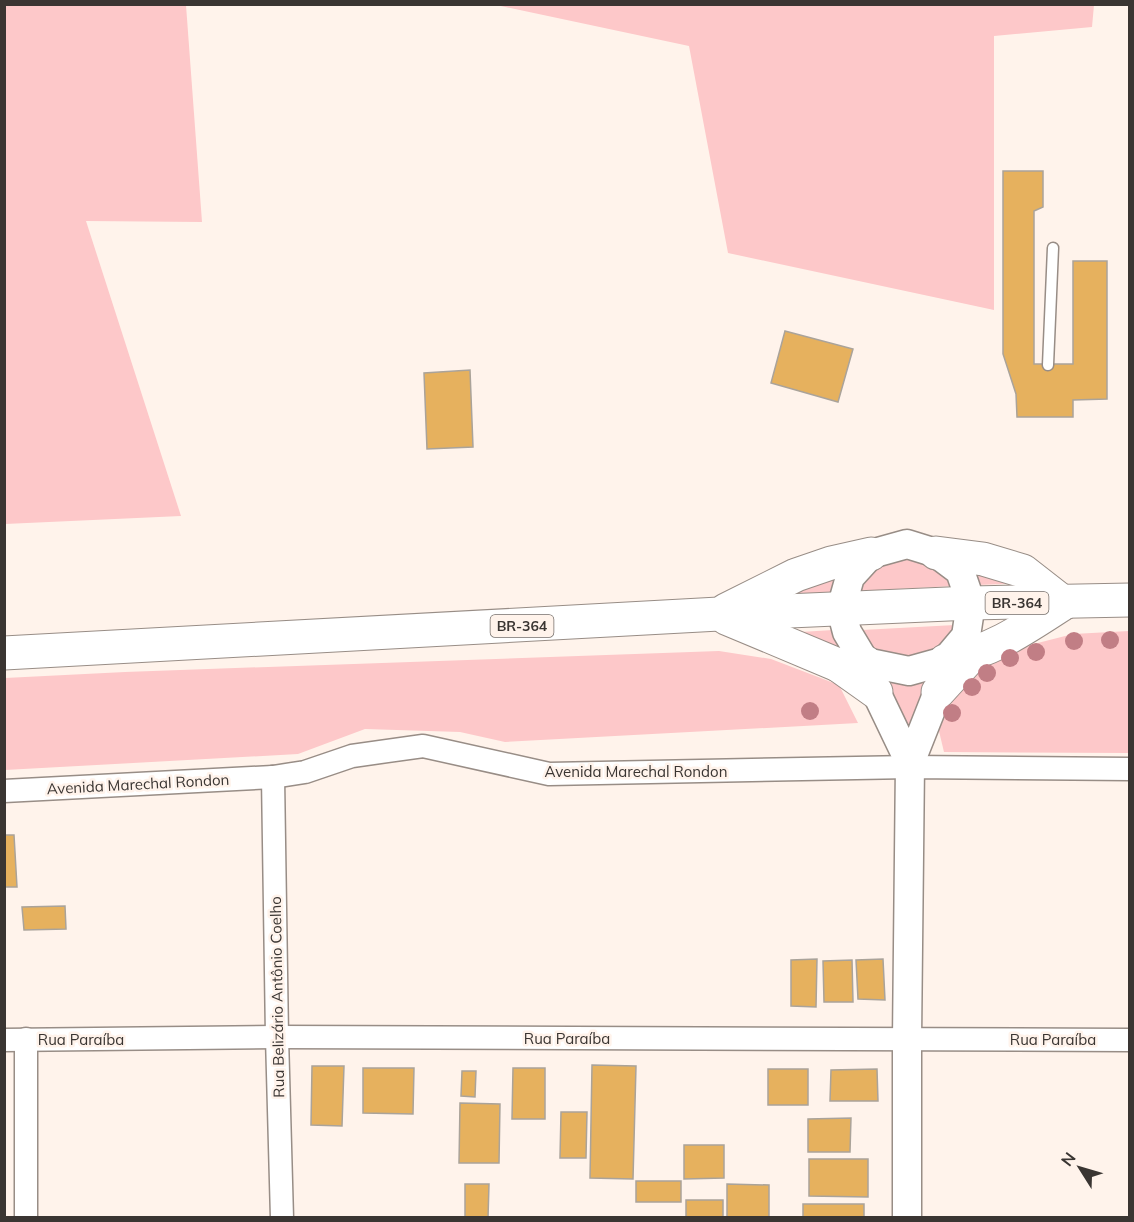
<svg xmlns="http://www.w3.org/2000/svg" width="1134" height="1222" font-family="Mulish,sans-serif">
  <rect width="100%" height="100%" fill="#fff3eb"/>
  <!-- green -->
  <g fill="#fdc8c9">
    <path d="M4,5H186L202,222L86,221L181,516L5,524Z"/>
    <path d="M496,5H1094L1092,27L994,36V310L728,253L689,46Z"/>
    <path d="M898,556L935,565L954,586L859,591L867,574Z"/>
    <path d="M970,565L1028,583L977,585Z"/>
    <path d="M838,571L834,594L778,596Z"/>
    <path d="M955,625C941,650 923,661 894,655C885,653 878,652 872,646C868,642 865,636 862,630Z"/>
    <path d="M833,630L846,655L784,633Z"/>
    <path d="M1129,631V753L944,752L938,727L947,706L968,679L997,658L1022,647L1073,634Z"/>
    <path d="M719,651L771,659L839,685L858,723L505,742L460,732L365,729L298,754L5,770V678L125,672Z"/>
    <path d="M880,678H932L908,744Z"/>
  </g>
  <!-- building -->
  <g fill="#e6b15e" stroke="#aaa39a" stroke-width="1.5">
    <path d="M1003,171H1043V207L1034,211V364H1073V261H1107V399L1073,400V417H1017L1016,394L1003,354Z"/>
    <path d="M785,331L853,349L838,402L771,383Z"/>
    <path d="M470,370L473,447L427,449L424,373Z"/>
    <path d="M4,835H14L17,887H4Z"/>
    <path d="M65,906L66,929L24,930L22,907Z"/>
    <path d="M817,959L816,1007L791,1006V960Z"/>
    <path d="M883,959L885,1000L858,999L856,960Z"/>
    <path d="M852,960L853,1002H824L823,961Z"/>
    <path d="M592,1065L636,1066L633,1179L590,1178Z"/>
    <path d="M312,1066H344L342,1126L311,1125Z"/>
    <path d="M363,1068H414L413,1114L363,1113Z"/>
    <path d="M513,1068H545V1119H512Z"/>
    <rect x="768" y="1069" width="40" height="36"/>
    <path d="M877,1069L878,1101H830L831,1070Z"/>
    <path d="M462,1071H476L475,1097L461,1096Z"/>
    <path d="M460,1103L500,1104L499,1163H459Z"/>
    <path d="M561,1112H587L586,1158H560Z"/>
    <path d="M851,1118L850,1152H808V1119Z"/>
    <path d="M684,1145H724V1178L684,1179Z"/>
    <path d="M809,1159H868V1197L809,1196Z"/>
    <rect x="636" y="1181" width="45" height="21"/>
    <path d="M465,1184H489L488,1218H465Z"/>
    <path d="M727,1184L769,1185V1218H727Z"/>
    <rect x="686" y="1200" width="37" height="18"/>
    <rect x="803" y="1204" width="61" height="14"/>
  </g>
  <g fill="none" stroke-linecap="round" stroke-linejoin="round">
    <!-- service casing -->
    <g stroke="#988d86" stroke-width="13">
      <path id="service" d="M1048,365L1053,248"/>
    </g>
    <!-- minor casing -->
    <g stroke="#988d86" stroke-width="25">
      <g id="minor">
        <path d="M273,777L277,1037L282,1218"/>
        <path d="M4,791L273,777L305,772L352,756L423,746L549,774L910,767L1130,769"/>
        <path d="M26,1039V1218"/>
        <path d="M4,1040L277,1037L1130,1040"/>
      </g>
    </g>
    <!-- tertiary casing -->
    <g stroke="#988d86" stroke-width="31">
      <g id="tertiary">
        <path d="M865,662L909,671L945,661"/>
        <path d="M907,1218V1039L910,763L938,692L945,661L966,636L971,603L960,571L936,553L907,544L871,554L850,577L841,609L847,632L865,662L876,692L910,763"/>
      </g>
    </g>
    <!-- trunk casing -->
    <g stroke="#988d86" stroke-width="35">
      <g id="trunk">
        <path d="M936,553L983,559L1023,571L1064,603"/>
        <path d="M726,610L796,575L831,563L871,554"/>
        <path d="M726,618L838,665L865,662"/>
        <path d="M4,653L719,614L971,603L1130,600"/>
        <path d="M945,661C993,651 1024,629 1064,603"/>
        <path d="M838,665L876,692"/>
        <path d="M938,692L971,656"/>
      </g>
    </g>
    <!-- service -->
    <use href="#service" stroke="#fff" stroke-width="10"/>
    <!-- minor -->
    <use href="#minor" stroke="#fff" stroke-width="22"/>
    <!-- tertiary -->
    <use href="#tertiary" stroke="#fff" stroke-width="28"/>
    <!-- trunk -->
    <use href="#trunk" stroke="#fff" stroke-width="33"/>
  </g>
  <!-- trees -->
  <g fill="#c17e85">
    <circle cx="1110" cy="640" r="9"/>
    <circle cx="1074" cy="641" r="9"/>
    <circle cx="1036" cy="652" r="9"/>
    <circle cx="1010" cy="658" r="9"/>
    <circle cx="987" cy="673" r="9"/>
    <circle cx="972" cy="687" r="9"/>
    <circle cx="810" cy="711" r="9"/>
    <circle cx="952" cy="713" r="9"/>
  </g>
  <g text-anchor="middle" dominant-baseline="central" stroke-width="5" stroke-linejoin="round" paint-order="stroke">
    <!-- shield labels -->
    <g fill="#fff3eb" stroke="#756e6a" stroke-width="1.5">
      <rect x="985.5" y="592" width="63" height="22" rx="4.5"/>
      <rect x="490.5" y="615" width="63" height="22" rx="4.5"/>
    </g>
    <g font-size="14" font-weight="bold" fill="#3a3532">
      <text x="1017" y="603">BR-364</text>
      <text x="522" y="626">BR-364</text>
    </g>
    <!-- street labels -->
    <g font-size="15" fill="#3a3532" stroke="#fff3eb">
      <text x="636" y="771">Avenida Marechal Rondon</text>
      <text transform="translate(138 784) rotate(-3)">Avenida Marechal Rondon</text>
      <text transform="translate(277 997) rotate(-91)">Rua Belizário Antônio Coelho</text>
      <text x="567" y="1038">Rua Paraíba</text>
      <text x="81" y="1039">Rua Paraíba</text>
      <text x="1053" y="1039">Rua Paraíba</text>
    </g>
  </g>
  <!-- border -->
  <rect width="1134" height="1222" fill="none" stroke="#3a3532" stroke-width="12"/>
  <!-- north arrow -->
  <g transform="translate(1080 1168) rotate(307)" stroke="#fff3eb" stroke-width="4.5" paint-order="stroke">
  <path d="M0-4.5L10 22L0 15L-10 22Z" fill="#3a3532"/>
  <text y="-9" font-size="16" font-weight="bold" text-anchor="middle" fill="#3a3532">N</text>
  </g>
</svg>
